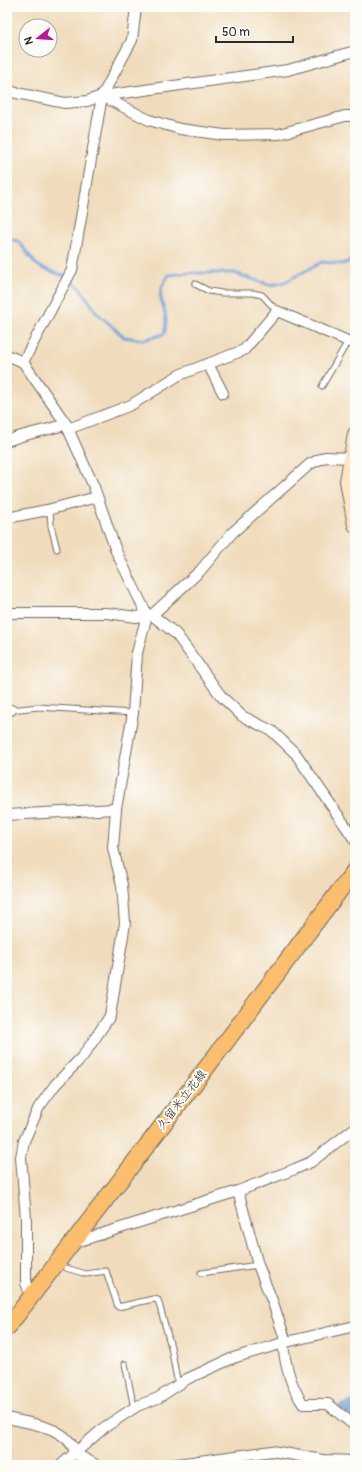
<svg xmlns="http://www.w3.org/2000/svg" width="362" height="1472" font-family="Pangolin,'Klee One',sans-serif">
  <rect width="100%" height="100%" fill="#fdfcf7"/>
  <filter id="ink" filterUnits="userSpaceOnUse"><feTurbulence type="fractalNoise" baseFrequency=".025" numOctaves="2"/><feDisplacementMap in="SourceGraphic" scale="8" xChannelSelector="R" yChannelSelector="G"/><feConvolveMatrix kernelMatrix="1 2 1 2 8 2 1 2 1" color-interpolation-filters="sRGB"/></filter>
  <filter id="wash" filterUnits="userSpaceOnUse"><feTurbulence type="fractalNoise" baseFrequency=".012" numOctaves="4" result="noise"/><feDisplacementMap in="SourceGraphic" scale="16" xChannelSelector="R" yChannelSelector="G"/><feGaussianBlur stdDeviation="0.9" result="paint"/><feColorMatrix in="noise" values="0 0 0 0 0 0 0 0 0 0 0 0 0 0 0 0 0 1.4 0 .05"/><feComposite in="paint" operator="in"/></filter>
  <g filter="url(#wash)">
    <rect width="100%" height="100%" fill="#f0dcbc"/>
    <!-- water -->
    <path fill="#6e9dd7" stroke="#4c6481" d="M355,1400V1423L338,1406Z"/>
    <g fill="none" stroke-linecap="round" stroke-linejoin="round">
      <!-- stream -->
      <path stroke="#6e9dd7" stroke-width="3" d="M7,237L19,242L35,263L42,268L65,276L81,289L97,313L124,337L143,340L164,334C165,330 166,325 166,321C165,298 152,299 169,275L187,273H234L270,285L283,283L322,262L343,264L355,259"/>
    </g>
  </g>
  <g filter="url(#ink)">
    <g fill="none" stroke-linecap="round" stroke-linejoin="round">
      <!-- lane casing -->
      <g stroke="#70695e" stroke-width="7">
        <g id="lane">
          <path d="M195,284L209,291L222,293H253L262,295L277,311"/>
          <path d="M322,386L348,341"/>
          <path d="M50,510L51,526L57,549"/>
          <path d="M11,710L38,707L133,713"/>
          <path d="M66,1268L86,1274L106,1271L118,1307L153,1299L158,1300L171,1347L178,1385"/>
          <path d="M201,1273L258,1265"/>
          <path d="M125,1364L134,1408"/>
        </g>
      </g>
      <!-- street casing -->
      <g stroke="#70695e" stroke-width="12">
        <g id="street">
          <path d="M7,91L65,103L87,101L102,96L288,70L355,51"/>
          <path d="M102,96L149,120L180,129L224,135L279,134L345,116H355"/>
          <path d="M7,355L23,362L66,424L94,487L116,551L147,615L137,653L133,713L116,809L113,848L122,885L125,923L110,1016L83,1056L55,1085L39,1107L24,1141L21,1157L26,1219V1283L31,1297"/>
          <path d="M23,362L72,270L102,96L132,40L136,7"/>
          <path d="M208,364L223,393"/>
          <path d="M68,429L131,405L179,375L244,350L277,311L355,344"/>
          <path d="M7,441C26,433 46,431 66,424"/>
          <path d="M7,518L47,510L97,497"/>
          <path d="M7,613H107L136,617L152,615L200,571L232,533L310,464L325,457L351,458"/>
          <path d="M152,615L176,634L221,696L242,716L272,731L296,754L355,840"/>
          <path d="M7,710H11"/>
          <path d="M7,815L116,809"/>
          <path d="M238,1191L258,1265L273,1303L286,1342"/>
          <path d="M73,1243L238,1191L295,1169L311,1162L355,1128"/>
          <path d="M283,1343C285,1365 290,1385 303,1404H328L355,1426"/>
          <path d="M7,1418C31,1424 68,1426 76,1454L96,1465"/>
          <path d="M61,1465L105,1427L137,1406L158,1398L187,1379L233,1358L286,1342L355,1326"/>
          <path d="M170,1465L272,1451L323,1460L355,1461"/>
        </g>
      </g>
      <!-- secondary casing -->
      <g stroke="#70695e" stroke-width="16">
        <path id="secondary" d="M355,434L347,481L355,525"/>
      </g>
      <!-- primary casing -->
      <g stroke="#70695e" stroke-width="18">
        <path id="primary" d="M7,1328L198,1079L355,870"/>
      </g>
      <!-- lane -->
      <use href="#lane" stroke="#fff" stroke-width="5"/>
      <!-- street -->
      <use href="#street" stroke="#fff" stroke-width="10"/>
      <!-- secondary -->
      <use href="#secondary" stroke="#fde5c5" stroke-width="14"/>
      <!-- primary -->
      <use href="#primary" stroke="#fabe6d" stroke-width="16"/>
    </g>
  </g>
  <g text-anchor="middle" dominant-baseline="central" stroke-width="4" stroke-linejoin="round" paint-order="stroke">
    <!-- street labels -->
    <g font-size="12" fill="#2b2b2b" stroke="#fdfcf7">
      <text transform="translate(182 1100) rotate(-52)">久留米立花線</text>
    </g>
  </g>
  <!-- margin -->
  <rect width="362" height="1472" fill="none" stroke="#fdfcf7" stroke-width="24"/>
  <!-- north arrow -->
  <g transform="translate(38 38) rotate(253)"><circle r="19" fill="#fdfcf7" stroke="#a9a8a5"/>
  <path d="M0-3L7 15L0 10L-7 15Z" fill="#b5179e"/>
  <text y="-6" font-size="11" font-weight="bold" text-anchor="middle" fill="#2b2b2b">N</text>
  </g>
  <!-- scale -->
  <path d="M216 36v6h77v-6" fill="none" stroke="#2b2b2b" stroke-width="2"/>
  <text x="222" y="36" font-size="12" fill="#2b2b2b" stroke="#fdfcf7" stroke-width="3" paint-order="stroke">50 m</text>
</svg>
